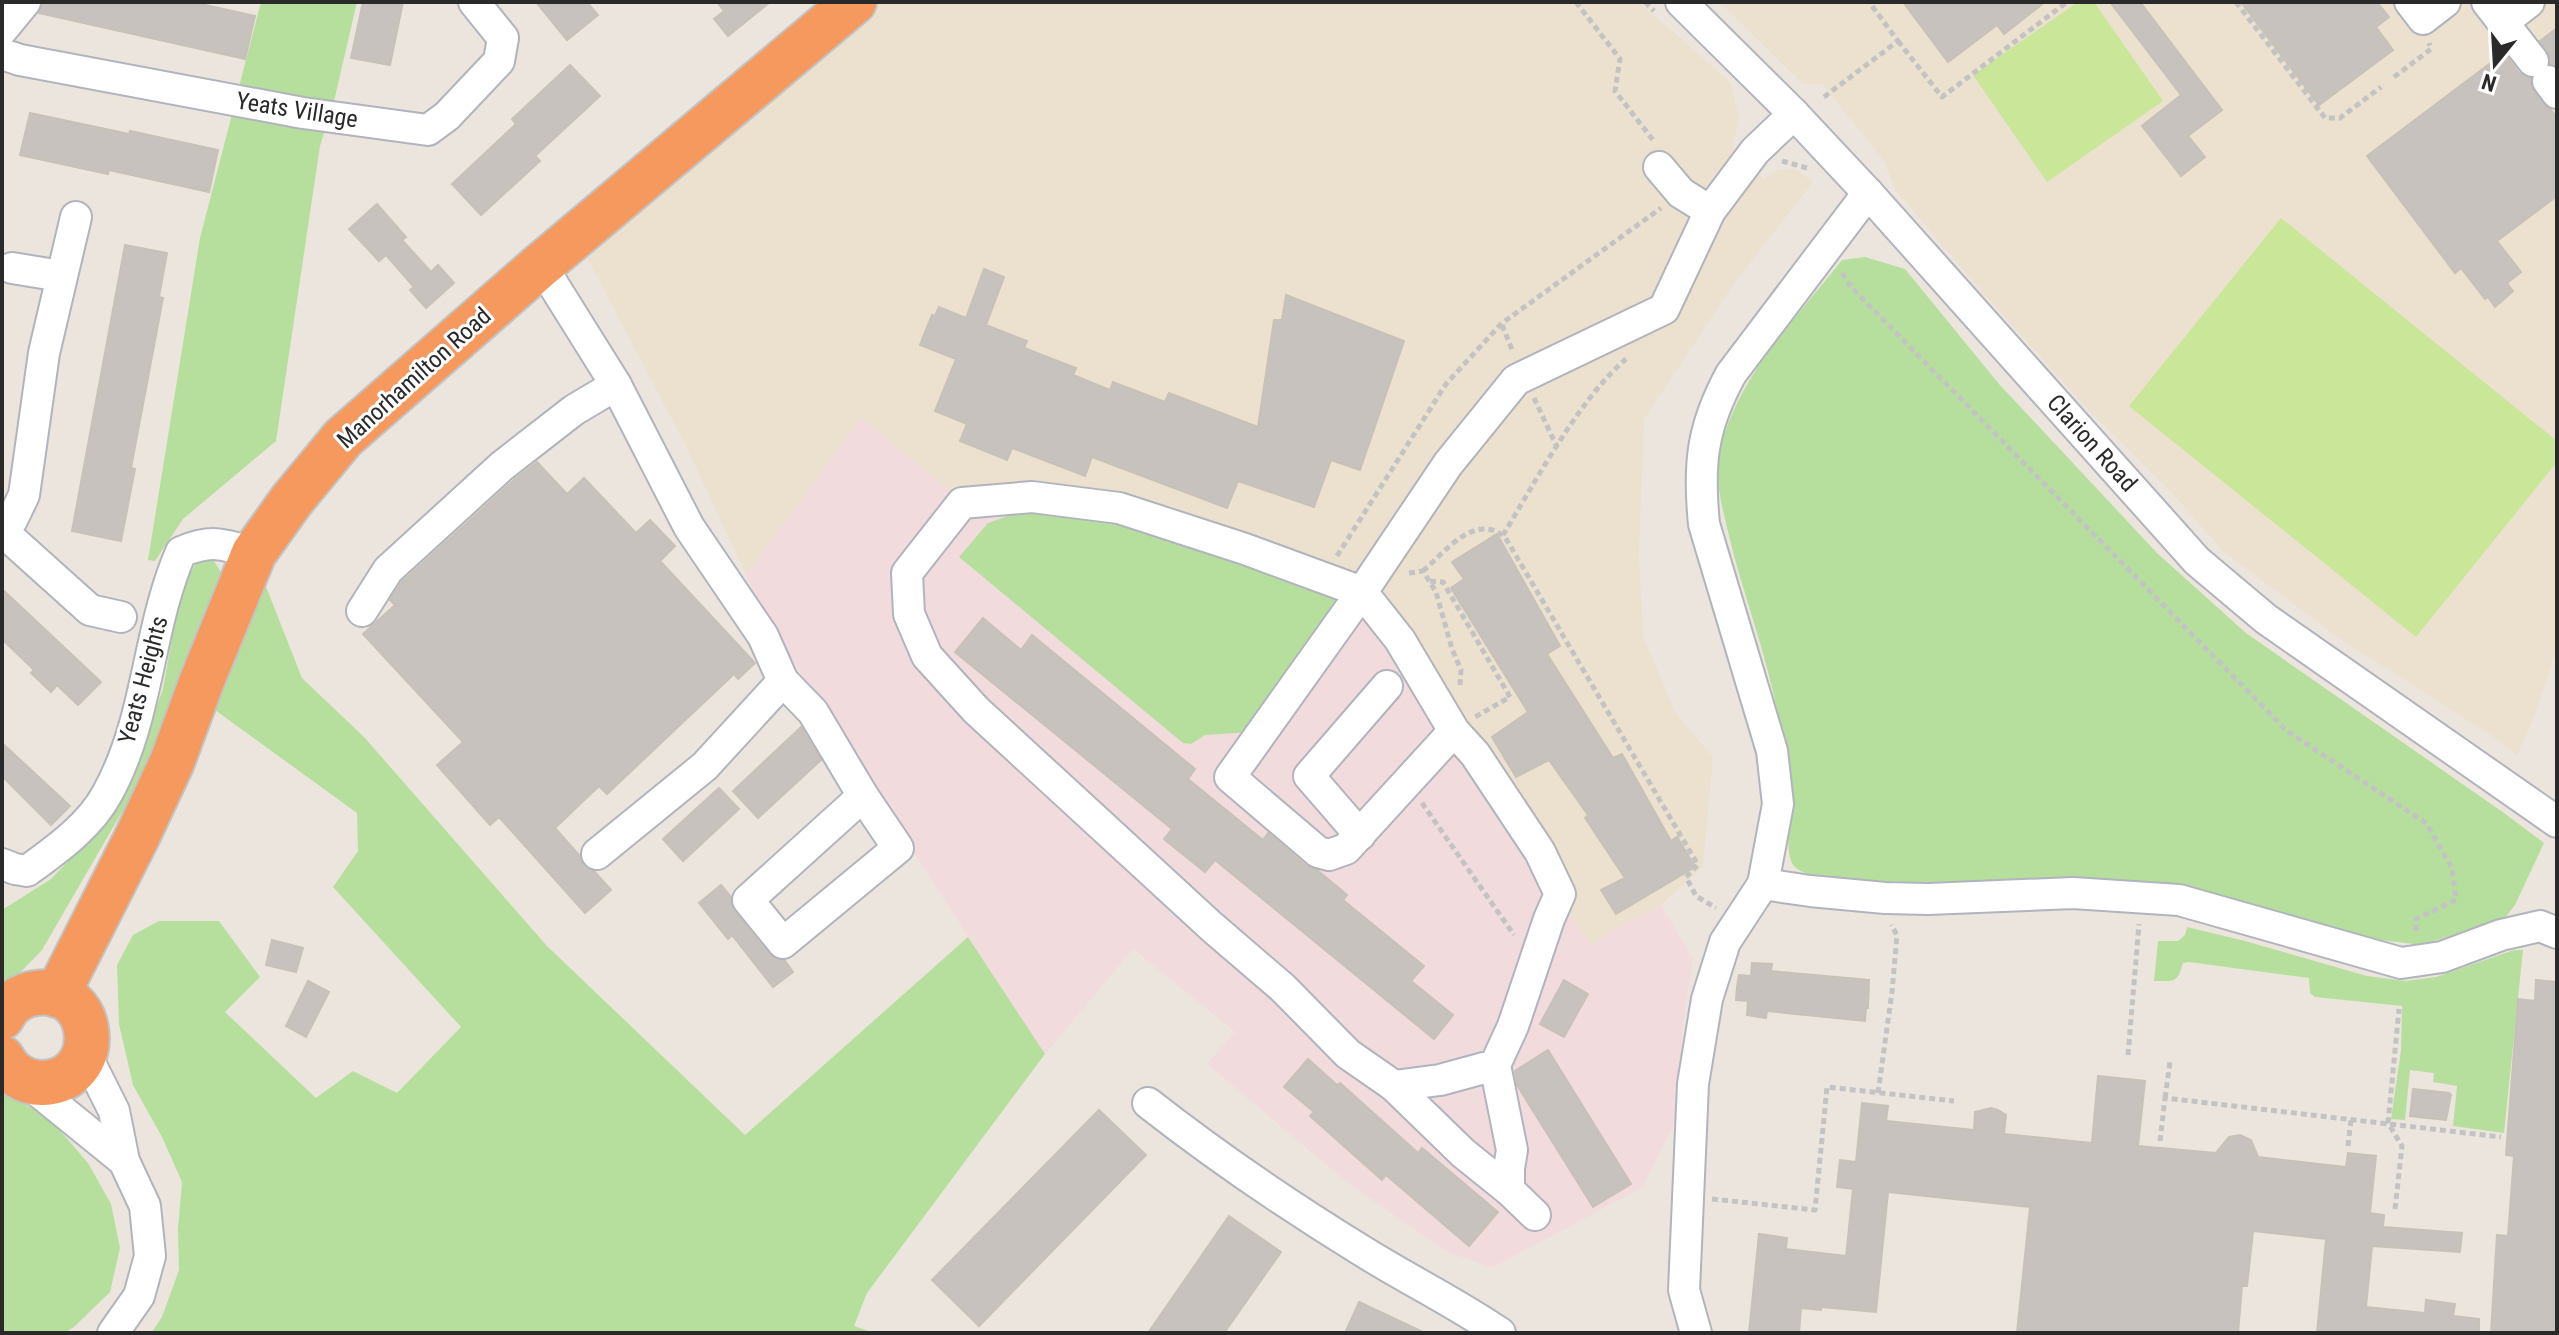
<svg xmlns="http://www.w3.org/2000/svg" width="2559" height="1335" font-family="'Roboto Condensed',sans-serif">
  <rect width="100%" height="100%" fill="#ece5dd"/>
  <!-- education -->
  <g fill="#ece1ce">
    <path d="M881,2H1639L1731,83L1739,119L1732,149L1764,179L1777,170L1795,169L1813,182L1735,282L1644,419L1639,555L1643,636L1675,712L1713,757L1703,867L1661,905L1609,932L1593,947L1472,774L981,516L861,418L746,575L685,444L587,258L703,152Z"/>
    <path d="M1719,2H2557V648L2533,720L2517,755L2497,739L2339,638L2223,551L2174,495L2086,407L1979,288L1894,188L1885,162L1822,84H1803Z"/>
  </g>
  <!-- medical -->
  <path fill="#f2dbdd" d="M861,418L981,516L1038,505L1370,619L1472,774L1592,946L1609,932L1661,905L1693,959L1683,1025L1677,1119L1643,1187L1492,1268L1448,1252L1349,1184L1207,1064L1235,1032L1133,949L1045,1054L866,780L761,608L746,575Z"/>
  <!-- green -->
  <g fill="#b6df9d">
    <path d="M261,2H357L335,97L320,146L276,441L183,519L155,561L148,560L200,238Z"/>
    <path d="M1865,257L1905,269L1999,384L2157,553L2246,633L2504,813L2544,843L2515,905L2505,918L2422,945L2348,936L2011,881L1913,882L1904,885L1900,881H1893L1887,887C1867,884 1807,881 1794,866C1782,850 1793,808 1791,788C1790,763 1782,736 1777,711C1766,652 1743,594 1729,536C1722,505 1713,478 1721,446C1740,374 1797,317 1842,260Z"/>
    <path d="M1038,505L1125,520L1339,600L1250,732L1205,735L1191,744L1183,743L959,557L988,523Z"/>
    <path d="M198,559L214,561L225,579L155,755L42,950L2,991V910L51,879L110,818L128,787L163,689L180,592Z"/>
    <path d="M263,579L302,678L364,737L547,946L745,1135L968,937L1045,1054L867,1293L854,1326L874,1333H151L162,1317L179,1270L178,1229L182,1182L162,1137L133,1085L119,1024L117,965L133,935L159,921H219L260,977L225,1012L316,1098L353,1071L397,1093L461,1027L333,887L358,851L357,813L208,705Z"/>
    <path d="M2187,927L2245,941L2367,976L2406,981L2436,977L2514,950H2523L2504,1133L2453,1126L2457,1086L2433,1082L2434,1073L2410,1070L2405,1120L2391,1119L2401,1050L2402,1006L2315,997L2310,993L2309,978L2189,962L2183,963C2177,984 2174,981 2154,981L2158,941H2178L2185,935Z"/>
    <path d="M2,1090L51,1120L88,1163L111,1204L120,1248L110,1292L74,1327L64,1333H2Z"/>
  </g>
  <!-- pitch -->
  <g fill="#c9e699">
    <path d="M2078,2H2094L2163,101L2047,182L1973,75Z"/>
    <path d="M2281,218L2557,441V462L2416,637L2129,406Z"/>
  </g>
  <!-- building -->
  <g fill="#c7c2bd" stroke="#c7c1b7" stroke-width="2">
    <path d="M43,2H192L255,16L245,59L39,13Z"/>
    <path d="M363,2H403L390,65L351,58Z"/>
    <path d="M536,2H587L598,15L567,40Z"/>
    <path d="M717,2H770L728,36L714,19L724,11Z"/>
    <path d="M1903,2H2045L2004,34L1997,25L1948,62Z"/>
    <path d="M2110,2H2140L2222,110L2188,136L2205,157L2181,176L2142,126L2181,95Z"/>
    <path d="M2241,2H2377L2389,17L2376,27L2393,50L2319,105Z"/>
    <path d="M2557,28V66L2550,64L2548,51L2540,41Z"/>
    <path d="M2504,53L2519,73L2531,78L2534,92L2557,117V196L2497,241L2521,272L2507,283L2513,291L2495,307L2488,297L2485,299L2461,268L2455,273L2367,156Z"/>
    <path d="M570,65L600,96L535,156L540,161L481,215L452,184L516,124L512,119Z"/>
    <path d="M30,113L129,134L130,131L218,150L209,192L109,170L108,174L20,155Z"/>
    <path d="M377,204L406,237L402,240L431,272L438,265L454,283L426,308L410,290L414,287L386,255L379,261L349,229Z"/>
    <path d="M125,245L167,253L159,297L163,298L131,468L135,469L121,541L72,531Z"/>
    <path d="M984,269L1004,277L986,325L1027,341L1024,348L1076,368L1073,375L1110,390L1113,382L1165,402L1169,393L1258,427L1274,320H1282L1286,295L1404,341L1360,470L1331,460L1314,507L1238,481L1227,508L1092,457L1085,476L1012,448L1007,460L960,441L967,424L935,411L956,359L920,345L932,315L935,316L939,307L966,318Z"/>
    <path d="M537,462L567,494L584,478L636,533L650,520L675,546L660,561L755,663L738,679L734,674L607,794L599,786L555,828L579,855L584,866L594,871L611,890L585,913L499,817L490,825L437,765L463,742L363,634L395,605L390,600L402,582L514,480Z"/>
    <path d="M1497,534L1560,646L1547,654L1613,758L1622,754L1671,841L1677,837L1695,867L1616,914L1601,890L1625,878L1585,818L1588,815L1549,760L1516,777L1492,737L1528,712L1451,588L1464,579L1452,562Z"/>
    <path d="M2,589L101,682L78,705L57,685L51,692L31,673L34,670L2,639Z"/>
    <path d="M983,618L1021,650L1032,635L1195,769L1188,779L1263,840L1268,833L1306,866L1317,870L1347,895L1343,900L1424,966L1411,981L1453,1015L1434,1039L1215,860L1205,872L1164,839L1172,829L955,652Z"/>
    <path d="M801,727L821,760L758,818L733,791Z"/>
    <path d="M2,743L70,806L51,825L2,776Z"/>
    <path d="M719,788L739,809L683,861L663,839Z"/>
    <path d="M721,885L731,897L734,911L769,954L776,959L785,961L793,972L773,987L732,935L728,939L699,903Z"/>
    <path d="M272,940L303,948L296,972L266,965Z"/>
    <path d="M1752,963L1772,964L1771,971L1869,980L1868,1008H1866L1865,1021L1767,1011L1766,1018L1747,1015L1748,1001L1736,1000L1737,987L1739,975L1751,976Z"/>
    <path d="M1564,980L1588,994L1564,1037L1540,1024Z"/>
    <path d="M2536,980L2557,982V1333H2491L2497,1235L2508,1236L2514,1156L2506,1155L2518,999L2535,1001Z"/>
    <path d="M308,981L329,992L306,1037L286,1026Z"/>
    <path d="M1548,1050L1631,1184L1593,1207L1517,1085L1515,1071Z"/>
    <path d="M1308,1059L1337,1085L1340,1083L1418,1153L1422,1148L1498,1212L1469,1246L1386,1175L1382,1180L1310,1116L1314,1112L1284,1087Z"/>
    <path d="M2098,1076L2145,1081L2138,1146L2216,1153L2229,1137L2240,1135L2251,1140L2258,1157L2346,1167L2348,1153L2376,1156L2370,1213L2384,1215L2383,1227L2462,1233L2460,1252L2372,1246L2366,1307L2425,1313L2426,1300L2455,1304L2453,1316L2479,1319V1333H2317L2326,1239L2253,1231L2247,1286H2242L2238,1333H2017L2030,1207L1888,1192L1876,1312L1821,1307V1310L1801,1308L1799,1333H1749L1759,1234L1787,1238L1786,1249L1846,1256L1853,1189L1837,1187L1840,1160L1856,1162L1862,1103L1888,1106L1886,1121L1974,1130L1975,1112L1991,1108L1998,1110L2006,1115L2004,1134L2092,1143Z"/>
    <path d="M2413,1089L2449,1093L2451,1095L2446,1120L2410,1116Z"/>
    <path d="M1099,1110L1146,1155L979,1326L932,1280Z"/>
    <path d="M1229,1216L1281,1252L1224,1333H1148Z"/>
    <path d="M1359,1302L1425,1333H1345Z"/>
  </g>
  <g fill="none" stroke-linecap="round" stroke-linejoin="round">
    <!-- minor casing -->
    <g stroke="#b1b4bd" stroke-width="34">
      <g id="minor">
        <path d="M1681,2L1794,114L1868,193L2197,561L2266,619L2557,822"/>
        <path d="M2410,2L2423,19L2445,2"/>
        <path d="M2487,2L2533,61"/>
        <path d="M2503,22L2529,2"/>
        <path d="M2,30L25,2"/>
        <path d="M2,54L20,60L303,113L428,130L447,116L499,61L503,38L474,2"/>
        <path d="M2548,81L2557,93"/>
        <path d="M1659,167L1681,193L1710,211"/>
        <path d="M541,265L616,385L689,527L763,636L783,681L705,766L597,854"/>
        <path d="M12,268L61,276"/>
        <path d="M2,530L12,520L24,495L44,353L76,217"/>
        <path d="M2,531L90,610L121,617"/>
        <path d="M362,611L388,570L502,466L574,410L616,385"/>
        <path d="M783,681L813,712L863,796"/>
        <path d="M1454,731L1346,849L1329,855L1318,852L1230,777L1362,592L1400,640L1454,731L1475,754L1540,852L1560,894L1549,919L1513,1026L1495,1065L1440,1080L1394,1086L1348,1054L1283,988L1212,927L976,710L927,656L909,614L907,573L962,503L1032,497L1119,508L1245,549L1362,592L1448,464L1516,380L1664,309L1710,211L1755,151L1794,114"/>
        <path d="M863,796L898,848L783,943L748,900Z"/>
        <path d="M1360,835L1309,776L1387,686"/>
        <path d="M2,864L15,869L27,871C56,850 90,826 107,794C149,719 147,630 181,552C211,539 224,544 254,553"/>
        <path d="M1763,884L1810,891L1885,898L1928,899L2073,893L2179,900L2401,963L2442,957L2501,935L2540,926L2557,933"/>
        <path d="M85,1053L114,1111L124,1161L145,1206L150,1256L139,1296L113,1333"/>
        <path d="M1495,1065L1512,1150L1509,1168V1190"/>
        <path d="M23,1079L124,1161"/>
        <path d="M1394,1086L1463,1153L1509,1190L1535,1215"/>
        <path d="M1148,1103C1217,1157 1289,1206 1364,1252C1409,1280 1456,1303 1500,1333"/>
        <path d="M1696,1333L1684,1290L1693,1084L1707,999L1725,942L1763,884L1778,804L1772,751L1704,524C1698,464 1702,427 1731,374L1868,193"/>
      </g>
    </g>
    <!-- highway casing -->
    <g stroke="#c3c3c3" stroke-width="48">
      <g id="highway">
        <path d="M57,995L137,837L172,762L201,683L254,553L291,501L343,438L541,265L854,2"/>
        <path d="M2,1017C8,1004 21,995 36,993C98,984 107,1081 42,1083C25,1083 10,1073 2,1058"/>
      </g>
    </g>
    <!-- path -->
    <g stroke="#c3c3c3" stroke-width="5" stroke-dasharray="6 4" stroke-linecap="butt">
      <path d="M1576,2L1620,59L1615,91L1653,140"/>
      <path d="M1645,2L1654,11"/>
      <path d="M2236,2L2325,118H2340L2381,87"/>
      <path d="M1898,41L1942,97L2067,2"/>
      <path d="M2394,77L2431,49L2429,43"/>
      <path d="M1824,97L1898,41L1869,2"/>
      <path d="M1782,161L1807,168"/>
      <path d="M1842,273L1851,287L2287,731L2426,823L2452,868L2456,900L2416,919V935"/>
      <path d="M1502,325L1513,352"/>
      <path d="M1534,398L1557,447"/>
      <path d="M1503,535C1536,481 1579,399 1626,359"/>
      <path d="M1337,556L1446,384L1501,324L1661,208"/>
      <path d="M1423,571C1446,551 1475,512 1505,537L1698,865L1686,877L1696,896L1716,908"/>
      <path d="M1409,573L1423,571L1436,592L1452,649L1461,670L1460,686"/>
      <path d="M1430,581L1443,582L1510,697L1475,717"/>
      <path d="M1422,803L1514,935"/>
      <path d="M2128,1055L2139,924"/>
      <path d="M1878,1093L1892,992L1897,935L1891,925"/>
      <path d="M2165,1098L2170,1062"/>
      <path d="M2160,1141L2165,1098L2501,1137"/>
      <path d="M2348,1146L2351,1119"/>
      <path d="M1712,1199L1815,1210L1827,1087L1954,1101"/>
      <path d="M2395,1209L2402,1146L2388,1123L2399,1009"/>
    </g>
    <!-- minor -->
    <use href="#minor" stroke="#fff" stroke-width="30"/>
    <!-- highway -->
    <use href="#highway" stroke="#f5995f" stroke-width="44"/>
  </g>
  <g text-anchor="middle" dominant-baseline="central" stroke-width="6" stroke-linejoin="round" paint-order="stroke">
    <!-- street labels -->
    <g font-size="24" fill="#2a2a2a" stroke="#fff">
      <text transform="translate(297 110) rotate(9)">Yeats Village</text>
      <text transform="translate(414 378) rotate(-42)">Manorhamilton Road</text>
      <text transform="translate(2092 443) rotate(48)">Clarion Road</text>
      <text transform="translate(143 680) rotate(-75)">Yeats Heights</text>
    </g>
  </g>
  <!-- border -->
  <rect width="2559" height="1335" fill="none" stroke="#2a2a2a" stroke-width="8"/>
  <!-- north arrow -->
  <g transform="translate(2495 64) rotate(198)" stroke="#ffffff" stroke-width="6" paint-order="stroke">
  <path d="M0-6L14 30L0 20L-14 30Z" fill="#2a2a2a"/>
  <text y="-12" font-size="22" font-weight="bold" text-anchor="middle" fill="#2a2a2a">N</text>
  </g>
</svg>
